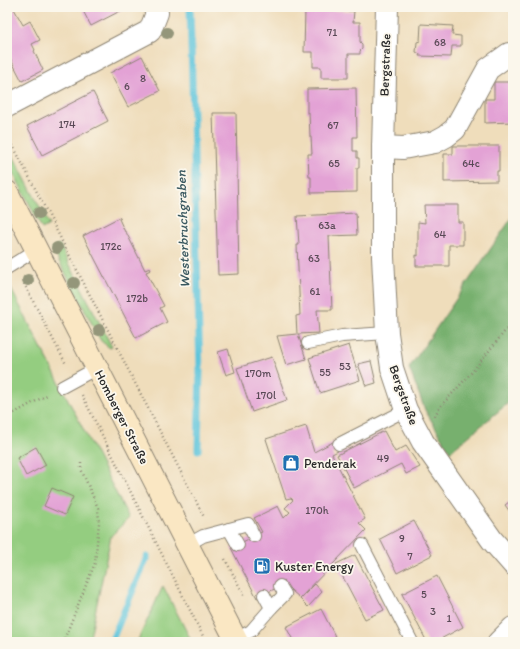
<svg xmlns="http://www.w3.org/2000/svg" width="520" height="649" font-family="Itim,sans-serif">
  <rect width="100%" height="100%" fill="#fbf7ec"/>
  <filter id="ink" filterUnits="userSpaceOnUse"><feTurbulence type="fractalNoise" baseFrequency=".025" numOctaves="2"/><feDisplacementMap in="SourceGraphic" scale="8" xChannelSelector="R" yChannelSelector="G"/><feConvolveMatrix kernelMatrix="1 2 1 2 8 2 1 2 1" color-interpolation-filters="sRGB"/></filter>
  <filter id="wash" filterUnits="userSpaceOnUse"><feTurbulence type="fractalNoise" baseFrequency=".012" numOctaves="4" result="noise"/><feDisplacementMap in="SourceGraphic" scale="16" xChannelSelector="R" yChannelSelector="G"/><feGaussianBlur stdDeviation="0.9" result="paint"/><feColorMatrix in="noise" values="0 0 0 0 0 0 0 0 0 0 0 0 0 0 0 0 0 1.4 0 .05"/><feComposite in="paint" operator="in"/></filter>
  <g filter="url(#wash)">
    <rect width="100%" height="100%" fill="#efddbb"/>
    <!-- green -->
    <g fill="#94cd80" stroke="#607c56">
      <path d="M7,144L49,225L42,229L7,160Z"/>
      <path d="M59,244L112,347L110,348L101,341L52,248Z"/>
      <path d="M7,281L129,518L111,536L89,642H7Z"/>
      <path d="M163,586L192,642H137Z"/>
    </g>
    <!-- forest -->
    <path fill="#77b06e" stroke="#516e4c" d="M513,216V399L450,452L425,410L409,368Z"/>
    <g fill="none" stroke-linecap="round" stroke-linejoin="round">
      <!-- stream -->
      <g stroke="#5ec5db" stroke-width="7">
        <path d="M190,7L200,371L198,450"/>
        <path d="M111,642L147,557"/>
      </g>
    </g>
    <g id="blocks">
      <!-- building -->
      <g fill="#e3a2d5">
        <path d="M7,7H13L23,25L30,21L40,40L32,44L35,50L34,51L43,70L22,81L7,52Z"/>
        <path d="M81,7H125L126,8L91,26Z"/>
        <path d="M305,10L354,11L353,22H360V42L362,44V49L360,51V54H348V78H321V67H313V52H304Z"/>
        <path d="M421,24L453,26L452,35L461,36V46H452L451,57L419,56L420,54L416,52L417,42L420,41Z"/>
        <path d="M142,56L160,91L128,107L110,73Z"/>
        <path d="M494,82H513V122L485,123V99H494Z"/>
        <path d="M356,88L357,137H353V151H357V158H359V168H357V192L311,193V177H309L308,154H312L311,137H310L309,112L307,113V89Z"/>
        <path d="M93,92L108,121L42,155L27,126Z"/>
        <path d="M213,113H236L239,274L218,275Z"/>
        <path d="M453,146H499V171H497V181L444,182V154H453Z"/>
        <path d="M424,205H458V222H463V245H449V266H416V255L418,256V222L425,223Z"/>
        <path d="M356,213L357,235L329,236L332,310H317L319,333L298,334L306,359L286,365L277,336L297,334L296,316L300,315L297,245H299L297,216Z"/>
        <path d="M120,217L121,218L119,219L125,232H126L145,270L150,268L151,270L146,272L164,306L160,308L167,322L136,338L83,236Z"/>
        <path d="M349,345L360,380L320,393L309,358Z"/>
        <path d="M228,349L235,372L226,375L218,352Z"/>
        <path d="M272,357L287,400L252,412L237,368Z"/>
        <path d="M371,361L376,383L366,386L358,364Z"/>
        <path d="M306,426L314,452L333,442L338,451L332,454L365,519L359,523L366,530L300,598L284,584L257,598L231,548L262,532L254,518L278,506L284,518L290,512L285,508L293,500L291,498L286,499L266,439Z"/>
        <path d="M384,431L395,452L406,446L420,467L406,474L401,464L354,488L337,455Z"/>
        <path d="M36,447L46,465L26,476L17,458Z"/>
        <path d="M52,488L73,497L65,515L44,506Z"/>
        <path d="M513,499V516L505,505Z"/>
        <path d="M414,521L432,555L397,573L380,539Z"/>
        <path d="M355,555L384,610L365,619L336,564Z"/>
        <path d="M437,576L463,627L435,642H427L402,594Z"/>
        <path d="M315,584L322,592L308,607L300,599Z"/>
        <path d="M321,609L338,642L344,638L346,642H294L286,627Z"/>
      </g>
    </g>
  </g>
  <g filter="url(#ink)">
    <use href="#blocks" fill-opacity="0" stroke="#8d8473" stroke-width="1"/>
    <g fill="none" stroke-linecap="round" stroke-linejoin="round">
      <!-- lane casing -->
      <g stroke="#8d8473" stroke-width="14">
        <g id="lane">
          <path d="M7,268L36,250"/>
          <path d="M308,343L342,336L387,333"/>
          <path d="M62,387L97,368"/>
          <path d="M339,444L406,410"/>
          <path d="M229,529L238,545"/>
          <path d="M187,545L203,536L248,524L254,536"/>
          <path d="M362,545L412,642"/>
          <path d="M264,595L271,608"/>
          <path d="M235,639L251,631L271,608L285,594L280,586"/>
        </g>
      </g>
      <!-- street casing -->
      <g stroke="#8d8473" stroke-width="24">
        <g id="street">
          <path d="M387,7L383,147V257L387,333L392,368L406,410L423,442L492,540L513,564"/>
          <path d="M7,106L150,31L157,13L156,7"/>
          <path d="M383,147L403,148L435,142L446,136L455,129L488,69L509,54"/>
          <path d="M499,642L513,628"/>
        </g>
      </g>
      <!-- secondary casing -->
      <g stroke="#8d8473" stroke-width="24">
        <path id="secondary" d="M7,192L237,642"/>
      </g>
      <!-- path -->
      <g stroke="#8d8473" stroke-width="2.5" stroke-dasharray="1 3" stroke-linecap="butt">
        <path d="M7,134L204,517"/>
        <path d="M22,280L66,364"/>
        <path d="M82,395L206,642"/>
        <path d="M435,416L439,408L472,372L513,321"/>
        <path d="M7,417L47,395"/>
        <path d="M225,559L245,597"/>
        <path d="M63,642L95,563L99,523L98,508L81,469V460"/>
      </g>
      <!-- lane -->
      <use href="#lane" stroke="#fff" stroke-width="12"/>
      <!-- street -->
      <use href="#street" stroke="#fff" stroke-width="22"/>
      <!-- secondary -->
      <use href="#secondary" stroke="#fae7c3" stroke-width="22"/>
    </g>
    <!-- trees -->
    <g fill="#94967a">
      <circle cx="167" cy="33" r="6"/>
      <circle cx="39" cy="213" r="6"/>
      <circle cx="57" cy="248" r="6"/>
      <circle cx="28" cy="280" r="6"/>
      <circle cx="74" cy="283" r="6"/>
      <circle cx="99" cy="330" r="6"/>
    </g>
  </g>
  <!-- icons -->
  <defs>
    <g id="shop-square" transform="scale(0.9)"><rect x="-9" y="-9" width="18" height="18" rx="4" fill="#1f6fb2" stroke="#fbf7ec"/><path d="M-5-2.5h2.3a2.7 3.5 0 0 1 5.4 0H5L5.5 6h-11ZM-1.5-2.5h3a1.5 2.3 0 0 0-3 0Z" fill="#fff"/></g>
    <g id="fuel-square" transform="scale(0.9)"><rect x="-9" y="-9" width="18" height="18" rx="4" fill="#1f6fb2" stroke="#fbf7ec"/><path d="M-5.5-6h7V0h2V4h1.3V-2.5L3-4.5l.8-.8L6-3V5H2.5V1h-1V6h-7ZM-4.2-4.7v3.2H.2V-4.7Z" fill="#fff"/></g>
  </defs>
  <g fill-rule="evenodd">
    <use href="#shop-square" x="291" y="463"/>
    <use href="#fuel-square" x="262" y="566"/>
  </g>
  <g text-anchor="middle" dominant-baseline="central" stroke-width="3.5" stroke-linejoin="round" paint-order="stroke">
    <!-- number labels -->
    <g font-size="11" fill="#594956">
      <text x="332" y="32">71</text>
      <text x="440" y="42">68</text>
      <text x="143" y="78">8</text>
      <text x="127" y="86">6</text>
      <text x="67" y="124">174</text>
      <text x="333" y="125">67</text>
      <text x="334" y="163">65</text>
      <text x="471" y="163">64c</text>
      <text x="327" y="225">63a</text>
      <text x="440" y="234">64</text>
      <text x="111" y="246">172c</text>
      <text x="314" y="258">63</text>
      <text x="315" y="291">61</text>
      <text x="137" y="298">172b</text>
      <text x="345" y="366">53</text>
      <text x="325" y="372">55</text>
      <text x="258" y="373">170m</text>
      <text x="266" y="395">170l</text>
      <text x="383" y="458">49</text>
      <text x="317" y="510">170h</text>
      <text x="402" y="538">9</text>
      <text x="410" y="556">7</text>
      <text x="424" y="594">5</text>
      <text x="433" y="611">3</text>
      <text x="449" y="618">1</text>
    </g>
    <!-- street labels -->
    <g font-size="13" fill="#2b2b2b" stroke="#fbf7ec">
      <text transform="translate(385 65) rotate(-88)">Bergstraße</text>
      <text transform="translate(404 395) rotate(70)">Bergstraße</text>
      <text transform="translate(122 417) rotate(63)">Homberger Straße</text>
    </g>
    <!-- poi labels -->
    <g font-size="13" fill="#2b2b2b" stroke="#fbf7ec" text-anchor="start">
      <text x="304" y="463">Penderak</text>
      <text x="275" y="566">Kuster Energy</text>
    </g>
    <!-- water labels -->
    <g font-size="14" font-style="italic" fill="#3a5960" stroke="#fbf7ec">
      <text transform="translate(183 229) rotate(-92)">Westerbruchgraben</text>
    </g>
  </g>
  <!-- margin -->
  <rect width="520" height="649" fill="none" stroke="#fbf7ec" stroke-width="24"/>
</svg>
